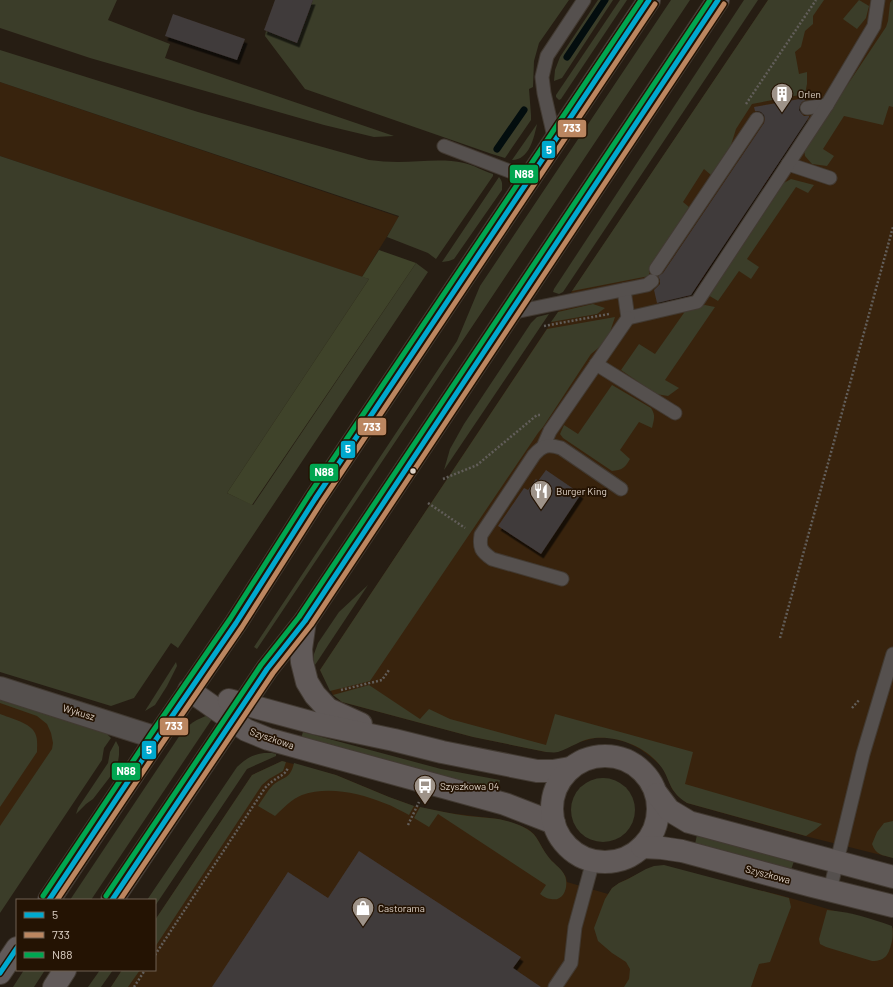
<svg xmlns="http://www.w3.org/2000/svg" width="893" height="987" font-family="Barlow,sans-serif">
  <defs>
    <filter id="shadow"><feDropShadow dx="2.5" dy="4.5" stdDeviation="0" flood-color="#0009"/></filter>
  </defs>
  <rect width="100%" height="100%" fill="#261d13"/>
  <!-- built -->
  <g fill="#38230d">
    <path d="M768,0H893V858L805,836L687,803L678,796L672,789L667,777L662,767L652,758L640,749L626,742L610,738H595L580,742L557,752H546L473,737L342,702L333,695L320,670L558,312Z"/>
    <path d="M0,82L399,217L362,277L0,156Z"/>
    <path d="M0,699L75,722L0,833Z"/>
    <path d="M282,761L336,775L389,797L414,806L449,813L499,819L519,825L528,829L534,834L538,840L547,856L562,871L566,877L567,882L608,894L612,888L619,883L654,866L780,895L893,928V987H111L122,970H155V920L252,775Z"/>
  </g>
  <!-- green -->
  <g fill="#3b3d29">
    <path d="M0,0H117L108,20L170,44L165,58L394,136L374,137L324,125L90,58L0,28Z"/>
    <path d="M313,0H569L539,43L534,61L533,87L529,89L531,115V120L505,158L492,154L305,89L265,36L266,31L297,43Z"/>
    <path d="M598,0H613L562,78L554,81L555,70L560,57Z"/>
    <path d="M620,0H627L561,99L559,100L556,97V95Z"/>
    <path d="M671,0H690L257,649L254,647L457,341L480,286Z"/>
    <path d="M744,0H758L563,292L559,294L553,292L554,289Z"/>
    <path d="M768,0H824L813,16V24L805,31L801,47L795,52L799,74L807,72V84L805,94L752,104L736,129L731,145L711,175L704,169L683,202L689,207L650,267L649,276L572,291Z"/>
    <path d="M859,0L869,6L866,18L857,29L843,19Z"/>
    <path d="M892,0H893V107L889,106L883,125L844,116L823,149L834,156L827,166L812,164L805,156L804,150L886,27L888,21L890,3Z"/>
    <path d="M0,50L198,112L369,160C379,161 388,162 398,162C420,162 442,158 464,163C474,165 483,171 493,174V176L436,259L428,253L387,237L399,216L0,82Z"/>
    <path d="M537,124C534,138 529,160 512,160Z"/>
    <path d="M0,156L369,279L227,493L253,505L416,263L428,272L178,648L171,643L134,698L111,706L0,672Z"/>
    <path d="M499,177C503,182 502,184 502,190L454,259L449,261L442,262Z"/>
    <path d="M791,179L814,185L808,193L796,187L747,259L759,267L751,279L739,271L718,301L708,295L782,184Z"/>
    <path d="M593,304L605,308L597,314L551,322L558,312Z"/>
    <path d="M705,305L715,307L665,380L679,388L668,396L656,394L621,370L639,344L655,354L686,310Z"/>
    <path d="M549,314L444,470L450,449L464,424L531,323L537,317Z"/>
    <path d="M615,317L610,332L607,338L603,344L591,354L543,427L538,433L370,681L330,691L320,670L547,329Z"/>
    <path d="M612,385L651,408C656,416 654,419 652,428L639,422L620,450L630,459C625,468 622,470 612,471L563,438L560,434L564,425L578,434Z"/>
    <path d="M368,585L313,668L314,654L318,643L339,612Z"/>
    <path d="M176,662L177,666L167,686L155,705L145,711Z"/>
    <path d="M369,685L420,719L429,709L450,719L546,745L555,714L693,752L685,784L822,824L816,829L806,836L687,803C681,799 677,796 673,790C669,784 667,775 662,768C648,748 620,736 595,738C581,739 571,748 558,752C554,753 550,752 546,752L473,737L342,702L333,695Z"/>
    <path d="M0,699L105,732L111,738L104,748L102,760L0,913V826L52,749L53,743L51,733L47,724L37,716L0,703Z"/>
    <path d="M0,714C10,718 31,723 35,733C38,739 37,746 37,752L0,807Z"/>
    <path d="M210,714L212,719L91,900H70L180,735C189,723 196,720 210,714Z"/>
    <path d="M303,732L441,769L500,780L498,791L301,738Z"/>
    <path d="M116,741L119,747V755L118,762L113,773L93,799L86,804L76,814L78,808L108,763L110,752Z"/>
    <path d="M264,753H272L276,754V756L247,769L155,906V900H147L237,767C247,758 251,755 264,753Z"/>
    <path d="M282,761L286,762L283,771L269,779L262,785L155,947V920L252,775Z"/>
    <path d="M294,763L336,775L389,797L414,806L409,815C401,811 393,806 384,803C359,793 328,786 302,795C292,799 283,808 275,816L258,806C263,799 267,791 273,785C284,776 290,780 294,763Z"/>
    <circle cx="603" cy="810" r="32"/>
    <path d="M420,807C436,810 452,814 468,816C488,818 509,818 527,829C538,835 540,846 547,855C552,863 561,867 565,876C569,886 564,902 551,899C547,899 543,896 540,894L546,885L438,814L429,827L414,818Z"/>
    <path d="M893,821V858C882,855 876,855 872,844L877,832L884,823Z"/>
    <path d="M697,835L794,861L791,870L695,844Z"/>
    <path d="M664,865L789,898L791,907L770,962L759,964L751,987H624L629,979L630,969L626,962L612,953L598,941L594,928L605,899L612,888L619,883L628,879L646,869L654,866Z"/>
    <path d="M827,910C851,912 869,918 892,926C893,931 893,936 892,941C889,954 886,961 872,961L826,947L820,944L819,939Z"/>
    <path d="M24,970H45L34,987H13Z"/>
    <path d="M100,970H113L101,987H88Z"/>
    <path d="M122,970H140L128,987H111Z"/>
  </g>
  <!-- forest -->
  <path fill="#3f432a" d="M379,250L416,263L252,505L227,493L369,279L362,277Z"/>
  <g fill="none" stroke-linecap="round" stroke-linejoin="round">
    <!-- stream -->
    <g stroke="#030d0e" stroke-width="7">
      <path d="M567,57L605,0"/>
      <path d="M497,149L524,110"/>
    </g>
  </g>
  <!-- building -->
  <g fill="#413a3a" filter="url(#shadow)">
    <path d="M275,0H313L297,43L264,30Z"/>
    <path d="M173,14L245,39L237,60L165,36Z"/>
    <path d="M805,98L806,100L802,102L800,105L799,110L801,113L804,116H809V117L691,295L657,303L654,290L660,284V280L658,276L663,273L764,123L765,119L764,115L761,112L758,111H755L754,107Z"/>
    <path d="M546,470L581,494L541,554L498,526L524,488L528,490L536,479L538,481Z"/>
    <path d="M359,851L521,957L513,968L541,987H212L288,872L328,898Z"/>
  </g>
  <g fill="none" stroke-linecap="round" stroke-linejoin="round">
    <!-- lane casing -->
    <g stroke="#423a32" stroke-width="15">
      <g id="lane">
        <path d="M807,108L827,105"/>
        <path d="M555,141L544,93L542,77L547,56L584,0"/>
        <path d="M444,146L530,179"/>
        <path d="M788,164L830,178"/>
        <path d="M656,269L757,119"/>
        <path d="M624,290L628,318L697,302L827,105L874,26L878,0"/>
        <path d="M510,313L647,285L652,281"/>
        <path d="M596,364L675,413"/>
        <path d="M543,447L550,431L628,318"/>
        <path d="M562,579L492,559C481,551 479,548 481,535L534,455C543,445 548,444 561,448L621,489"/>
        <path d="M830,890L863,754L893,654"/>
        <path d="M555,987L571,963L575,927L593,861"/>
      </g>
    </g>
    <!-- street casing -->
    <g stroke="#423a32" stroke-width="24">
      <path id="street" d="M0,688L157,738"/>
    </g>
    <!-- secondary casing -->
    <g stroke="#423a32" stroke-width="24">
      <g id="secondary">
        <path d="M305,621L301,649L302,662L307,682L315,695L328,709L361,724"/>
        <path d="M189,690L246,730L268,739L505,804L554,823"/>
        <path d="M229,700L314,723L394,740L442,752L537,771H553L570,768"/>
        <circle cx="605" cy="809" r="53"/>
        <path d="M657,794L669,810L689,822L893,877"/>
        <path d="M642,847L662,848L682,851L812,886L893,906"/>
        <path d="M49,900L157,738L236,623L315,499L649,0"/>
        <path d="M112,900L267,669L305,621L718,0"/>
        <path d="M0,973L17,948"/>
        <path d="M54,987L65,970"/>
      </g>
    </g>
    <!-- path -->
    <g stroke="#625e5a" stroke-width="2.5" stroke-dasharray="2 2" stroke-linecap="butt">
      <path d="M746,104L816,0"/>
      <path d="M544,326L609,314"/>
      <path d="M443,479L477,465L537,415H540"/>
      <path d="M428,503L465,528"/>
      <path d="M780,638L893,227"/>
      <path d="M341,690L382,680L389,670"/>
      <path d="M852,708L860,699"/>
      <path d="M408,825L419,802"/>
      <path d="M155,955L265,788C268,785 270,783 273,781C279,776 286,775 288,767"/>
      <path d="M134,987L145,970"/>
    </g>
    <!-- lane -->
    <use href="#lane" stroke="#55504e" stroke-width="13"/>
    <!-- street -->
    <use href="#street" stroke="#55504e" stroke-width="22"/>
    <!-- secondary -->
    <use href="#secondary" stroke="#615a59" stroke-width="22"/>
    <!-- bus-1 casing -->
    <g stroke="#241303" stroke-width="8">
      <g id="bus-1">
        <path d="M49,900L157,738L236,623L315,499L649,0"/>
        <path d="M112,900L267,669L305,621L718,0"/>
        <path d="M0,973L17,948"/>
      </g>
    </g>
    <!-- bus-2 casing -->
    <g stroke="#241303" stroke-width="8">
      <g id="bus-2">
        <path d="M57,900L163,742L242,627L321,503L655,4"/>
        <path d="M120,900L273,673L311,625L724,4"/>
      </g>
    </g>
    <!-- bus-3 casing -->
    <g stroke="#241303" stroke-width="8">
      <g id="bus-3">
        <path d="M43,896L151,734L230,619L309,495L641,0"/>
        <path d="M106,896L261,665L299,617L710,0"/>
      </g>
    </g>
    <!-- bus-1 -->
    <use href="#bus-1" stroke="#00a9ce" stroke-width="5"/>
    <!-- bus-2 -->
    <use href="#bus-2" stroke="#bb8660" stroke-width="5"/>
    <!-- bus-3 -->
    <use href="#bus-3" stroke="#00a651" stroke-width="5"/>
  </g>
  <!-- icons -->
  <defs>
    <g id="building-pin" transform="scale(1.15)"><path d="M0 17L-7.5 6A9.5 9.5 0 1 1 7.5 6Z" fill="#9e9389" stroke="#241303"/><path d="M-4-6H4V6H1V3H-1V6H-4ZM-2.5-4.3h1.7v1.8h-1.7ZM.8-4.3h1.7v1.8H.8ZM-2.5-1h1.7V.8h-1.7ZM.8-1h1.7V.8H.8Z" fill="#fff"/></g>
    <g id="restaurant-pin" transform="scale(1.15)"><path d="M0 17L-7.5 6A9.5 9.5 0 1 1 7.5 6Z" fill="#9e9389" stroke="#241303"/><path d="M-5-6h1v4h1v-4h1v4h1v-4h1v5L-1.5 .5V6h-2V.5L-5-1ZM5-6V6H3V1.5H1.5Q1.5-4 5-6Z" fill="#fff"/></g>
    <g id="bus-pin" transform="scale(1.15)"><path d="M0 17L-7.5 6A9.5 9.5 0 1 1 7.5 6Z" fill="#9e9389" stroke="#241303"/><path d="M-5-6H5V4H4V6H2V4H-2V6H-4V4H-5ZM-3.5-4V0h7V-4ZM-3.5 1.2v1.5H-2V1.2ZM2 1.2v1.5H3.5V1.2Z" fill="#fff"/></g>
    <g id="shop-pin" transform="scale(1.15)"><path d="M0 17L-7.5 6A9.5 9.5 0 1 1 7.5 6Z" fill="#9e9389" stroke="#241303"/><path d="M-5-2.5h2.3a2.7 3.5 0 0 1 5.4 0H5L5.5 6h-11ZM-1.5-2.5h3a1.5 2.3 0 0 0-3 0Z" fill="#fff"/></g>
  </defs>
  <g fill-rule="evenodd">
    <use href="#building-pin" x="782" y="94"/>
    <use href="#restaurant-pin" x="541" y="491"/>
    <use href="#bus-pin" x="425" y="786"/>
    <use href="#shop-pin" x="363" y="908"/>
  </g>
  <!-- markers -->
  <circle fill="#dfd3c8" stroke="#241303" stroke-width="1.5" cx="413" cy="471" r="3.5"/>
  <g text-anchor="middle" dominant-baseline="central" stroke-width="3.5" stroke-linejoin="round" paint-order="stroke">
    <!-- poi labels -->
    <g font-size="10" fill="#dfd3c8" stroke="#241303" text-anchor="start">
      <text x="798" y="94">Orlen</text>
      <text x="556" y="491">Burger King</text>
      <text x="440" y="786">Szyszkowa 04</text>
      <text x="378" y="908">Castorama</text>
    </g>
    <!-- street labels -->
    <g font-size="10" fill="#dfd3c8" stroke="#241303">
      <text transform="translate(79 712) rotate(17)">Wykusz</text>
      <text transform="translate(272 738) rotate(19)">Szyszkowa</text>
      <text transform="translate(768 874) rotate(15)">Szyszkowa</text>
    </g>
  </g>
  <g stroke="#241303" stroke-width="1.5">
    <rect x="557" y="119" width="30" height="19" rx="4" fill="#bb8660"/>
    <rect x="541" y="140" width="15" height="19" rx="4" fill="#00a9ce"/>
    <rect x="509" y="164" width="30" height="20" rx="4" fill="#00a651"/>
    <rect x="357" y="417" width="30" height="19" rx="4" fill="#bb8660"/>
    <rect x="340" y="440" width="16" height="19" rx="4" fill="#00a9ce"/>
    <rect x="309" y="463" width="30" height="19" rx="4" fill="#00a651"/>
    <rect x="159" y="717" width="30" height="19" rx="4" fill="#bb8660"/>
    <rect x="141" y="740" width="16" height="20" rx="4" fill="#00a9ce"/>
    <rect x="111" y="762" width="30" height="19" rx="4" fill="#00a651"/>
  </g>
  <g font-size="11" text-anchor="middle" font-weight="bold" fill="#fff">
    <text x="572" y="132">733</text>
    <text x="549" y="154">5</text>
    <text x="524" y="178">N88</text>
    <text x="372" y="431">733</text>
    <text x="348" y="453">5</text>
    <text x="324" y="476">N88</text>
    <text x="174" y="730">733</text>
    <text x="149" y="754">5</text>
    <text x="126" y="775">N88</text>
  </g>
  <!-- legend -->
  <rect x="16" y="899" width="140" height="72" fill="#241303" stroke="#6f6052"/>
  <rect x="24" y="912" width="20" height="6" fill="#00a9ce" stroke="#6f6052"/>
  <text x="52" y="919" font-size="12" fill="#dfd3c8">5</text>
  <rect x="24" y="932" width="20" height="6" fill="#bb8660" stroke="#6f6052"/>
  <text x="52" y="939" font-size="12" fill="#dfd3c8">733</text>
  <rect x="24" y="952" width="20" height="6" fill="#00a651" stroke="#6f6052"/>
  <text x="52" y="959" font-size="12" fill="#dfd3c8">N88</text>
</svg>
